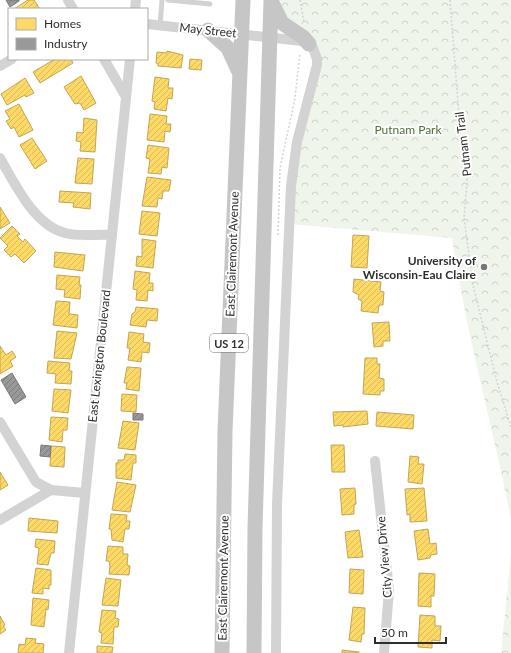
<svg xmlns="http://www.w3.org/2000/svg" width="511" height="653" font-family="Lato,sans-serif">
  <defs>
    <pattern id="park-crowns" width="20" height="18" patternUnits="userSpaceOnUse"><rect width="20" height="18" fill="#f0f5eb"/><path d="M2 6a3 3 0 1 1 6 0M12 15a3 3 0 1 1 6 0" fill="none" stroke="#ced2ca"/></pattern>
    <pattern id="homes-hatch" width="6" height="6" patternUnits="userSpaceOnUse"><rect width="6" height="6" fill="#ffd966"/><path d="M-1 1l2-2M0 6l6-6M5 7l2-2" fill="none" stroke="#dbbb59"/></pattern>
    <pattern id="industry-hatch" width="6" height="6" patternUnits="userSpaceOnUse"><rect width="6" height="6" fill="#999"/><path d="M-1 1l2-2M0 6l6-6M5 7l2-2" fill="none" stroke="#7d7d7d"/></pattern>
  </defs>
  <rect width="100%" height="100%" fill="#fff"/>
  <!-- park -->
  <g fill="url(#park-crowns)">
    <path d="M271,0H511V520C493,426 466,334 452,238L289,224L291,186L317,59Z"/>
    <path d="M511,554V653H501Z"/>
  </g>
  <!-- homes -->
  <g fill="url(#homes-hatch)" stroke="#c0a655">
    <path d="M28,0H34L40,9H14Z"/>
    <path d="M167,51L183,55L181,68L158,66V64L156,63L157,52L167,53Z"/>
    <path d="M55,59H71L73,63L40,83L33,72Z"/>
    <path d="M190,59L202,60L201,70L189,69Z"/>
    <path d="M81,76L96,103L84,110L80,103L75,104L64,87Z"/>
    <path d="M155,77L169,79L168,88H173L172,99L168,98L166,111L154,109L155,102L152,101Z"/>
    <path d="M25,78L34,93L26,97L25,95L7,105L1,94Z"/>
    <path d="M19,104L33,130L19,137L14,127L11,129L6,121L10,119L5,111Z"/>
    <path d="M150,114L167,116L166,124H171L170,132L165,131L164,142L147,140Z"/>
    <path d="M84,118L97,120L95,152L80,151L81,142L76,141L77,132L83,133Z"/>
    <path d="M32,138L47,161L35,169L20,145Z"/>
    <path d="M148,145L169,148L167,168L162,167L161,174L148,173L150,159L146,158Z"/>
    <path d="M78,158L94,159L92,184L75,183Z"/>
    <path d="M147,177L171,180L169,191H163L162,199L158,198L157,207L142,206Z"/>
    <path d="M60,191L91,193L90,209L73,207L74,203L59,202Z"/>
    <path d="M0,207L10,223L0,229Z"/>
    <path d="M142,211L160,213L157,236L139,234Z"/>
    <path d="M12,226L20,234L17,236L23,242L25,239L36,251L24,263L15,254L11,257L4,250L8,246L0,238Z"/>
    <path d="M353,235L369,236L367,268L351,267Z"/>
    <path d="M142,239L156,241L153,268L136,266L137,256L142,257Z"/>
    <path d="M55,252L85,255L83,271L54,267Z"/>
    <path d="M135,271L150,273L149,283H153V291L148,290L147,301L136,300L137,290L133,289Z"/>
    <path d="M57,275L80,277L79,285H81L80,299L64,297L65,290L56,289Z"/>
    <path d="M354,279L381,282L380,291L384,292L383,305H379L378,313L361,311L362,301L358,299L359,295L353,292Z"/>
    <path d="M56,301L70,302L69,314L78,315L77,328L53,325Z"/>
    <path d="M136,307L158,309L157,321L147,320L146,327L130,325L132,314L135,312Z"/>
    <path d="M389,322L390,341H383V346L374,347L372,323Z"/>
    <path d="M57,331L77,333L71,359L54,358Z"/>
    <path d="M129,332L144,334L143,342L150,343L149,353L142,352L141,362L128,360L130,348H127Z"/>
    <path d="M0,346L6,355L12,351L16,357L10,361L13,366L0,374Z"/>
    <path d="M365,358H377V364H380L379,378L384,379V391H380V395L363,394Z"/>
    <path d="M48,361L70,363L69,371H72L71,384L55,383L56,374L47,373Z"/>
    <path d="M127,367L141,368L139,391L126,389L127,383H124Z"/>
    <path d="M54,389L71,390L68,413L52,411Z"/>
    <path d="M122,394L137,395L136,412L121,411Z"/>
    <path d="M367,411L368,424L343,427V425L334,426L333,412Z"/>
    <path d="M377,412L414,415L413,429L376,426Z"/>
    <path d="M51,417L68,418L67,430H63L62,442L49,440Z"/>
    <path d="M123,421L139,423L135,450L118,448Z"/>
    <path d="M331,445H344L345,472H332Z"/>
    <path d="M51,446L65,447L64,467L50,466Z"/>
    <path d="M125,454L136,455V463H133L131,480L116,478V463H118V460H124Z"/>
    <path d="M410,456L419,457L418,464H424L422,484L408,482Z"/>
    <path d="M0,472L8,485L0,490Z"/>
    <path d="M117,482L136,485L130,512L112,510Z"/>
    <path d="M355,488L356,504L354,505V514L342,515L340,489Z"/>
    <path d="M424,488L427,521L410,522V514L407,515L405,489Z"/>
    <path d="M111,514L127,515L126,521H130L129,529H125L123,542L112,540L111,529H109Z"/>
    <path d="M29,518L58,521L57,533L28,531Z"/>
    <path d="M428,529L430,544L436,543L437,554L431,555L430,558L418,560L414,531Z"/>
    <path d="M359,530L363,557L348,558L345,532Z"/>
    <path d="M36,539L55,541L54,553H51L48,565L37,564L39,548L35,547Z"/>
    <path d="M108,546L123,547V554H128L127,565L130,566L129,575L109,574L110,566L109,561H106Z"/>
    <path d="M36,568L51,570V585H49V589L43,588V594L32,593Z"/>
    <path d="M350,569L364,570L363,594L349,593Z"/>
    <path d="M419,573L435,574L434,596H431V607L418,606Z"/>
    <path d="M106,578L121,580L118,606L102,605Z"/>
    <path d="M33,598L49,600L48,610L46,609L44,627L31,625Z"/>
    <path d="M353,607L365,608L364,634H362L361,642L349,640Z"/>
    <path d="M102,610L116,611L115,618L119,619L118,627H114L113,644L101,643L102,633L99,632Z"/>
    <path d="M420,615L435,616V626H441L440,641L432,640V648L418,647Z"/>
    <path d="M0,616L5,625L3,626L6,630L0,634Z"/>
    <path d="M26,638L36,639L35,643L44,644L43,653H18L19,644L25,645Z"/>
    <path d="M97,646L113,647L112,653H97Z"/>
    <path d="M342,650L359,652V653H342Z"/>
  </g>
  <!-- industry -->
  <g fill="url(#industry-hatch)" stroke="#797979">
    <path d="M6,0H19V1L10,7Z"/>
    <path d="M12,373L26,397L15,404L1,380Z"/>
    <path d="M133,413L143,414V420H133Z"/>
    <path d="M41,445L51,446L50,457L40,456Z"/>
  </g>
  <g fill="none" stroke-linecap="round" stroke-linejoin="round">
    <!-- path -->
    <g stroke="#d3d3d3" stroke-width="1.5" stroke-dasharray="2 2" stroke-linecap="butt">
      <path d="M300,0L304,22"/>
      <path d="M450,0L461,141L468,170L464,218L473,285L497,382L511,427"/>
      <path d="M278,235L280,168L295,98L300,53"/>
    </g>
    <!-- service -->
    <g stroke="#d3d3d3" stroke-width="5">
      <path d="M168,0L210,4"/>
      <path d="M160,25L162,0"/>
    </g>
    <!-- minor -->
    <g stroke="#d3d3d3" stroke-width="10">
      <path d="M68,0L73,9"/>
      <path d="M135,9L136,0"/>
      <path d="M147,24L302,41L313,48L317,59V65L297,142L291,186L277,504L276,653"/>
      <path d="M104,59L126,97"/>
      <path d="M0,66L12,59"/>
      <path d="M0,158C15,184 34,225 65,233C79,237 97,234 112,235"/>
      <path d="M0,422L36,482L51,490"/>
      <path d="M375,461L389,590L384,653"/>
      <path d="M0,520L51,490L85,493"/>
      <path d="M69,653L130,59"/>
    </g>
    <!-- primary -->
    <g stroke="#c6c6c6" stroke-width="15">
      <path d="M272,3L282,23L303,37L309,44"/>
      <path d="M208,30L228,48L238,70"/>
      <path d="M222,653L225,431L243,0"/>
      <path d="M254,653L255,528L271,0"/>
    </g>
  </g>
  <!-- markers -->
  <circle fill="#777" stroke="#fff" stroke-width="1.5" cx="484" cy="267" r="4"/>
  <g text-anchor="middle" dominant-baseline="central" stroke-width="4" stroke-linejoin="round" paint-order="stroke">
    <!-- shield labels -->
    <rect fill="#fff" stroke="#6d6d6d" stroke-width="1" x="210" y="334" width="38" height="18" rx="3"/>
    <g font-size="11" font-weight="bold" fill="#2e2e2e">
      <text x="229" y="343">US 12</text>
    </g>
    <!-- street labels -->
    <g font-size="12" fill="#2e2e2e" stroke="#fff">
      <text transform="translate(208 30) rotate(6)">May Street</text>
      <text transform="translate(463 144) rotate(-97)">Putnam Trail</text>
      <text transform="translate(232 254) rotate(-88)">East Clairemont Avenue</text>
      <text transform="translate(99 356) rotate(-84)">East Lexington Boulevard</text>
      <text transform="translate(384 557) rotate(-95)">City View Drive</text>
      <text transform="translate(223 578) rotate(-89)">East Clairemont Avenue</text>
    </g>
    <!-- park labels -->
    <g font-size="12" fill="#4e6e38" stroke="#fff">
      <text x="408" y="129">Putnam Park</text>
    </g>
    <!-- poi labels -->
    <g font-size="12" font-weight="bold" fill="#2e2e2e" stroke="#fff" text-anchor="end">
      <text x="476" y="260">University of<tspan x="476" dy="14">Wisconsin-Eau Claire</tspan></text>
    </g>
  </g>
  <!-- legend -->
  <rect x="8" y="8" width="140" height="52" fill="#ffffff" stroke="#ababab"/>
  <rect x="16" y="18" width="20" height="12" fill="#ffd966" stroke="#ababab"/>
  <text x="44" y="28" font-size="12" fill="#2e2e2e">Homes</text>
  <rect x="16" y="38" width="20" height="12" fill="#999999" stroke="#ababab"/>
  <text x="44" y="48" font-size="12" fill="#2e2e2e">Industry</text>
  <!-- scale -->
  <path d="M375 637v6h71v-6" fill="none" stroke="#2e2e2e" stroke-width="2"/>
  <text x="381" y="637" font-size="12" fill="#2e2e2e" stroke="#ffffff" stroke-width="3" paint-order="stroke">50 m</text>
</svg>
